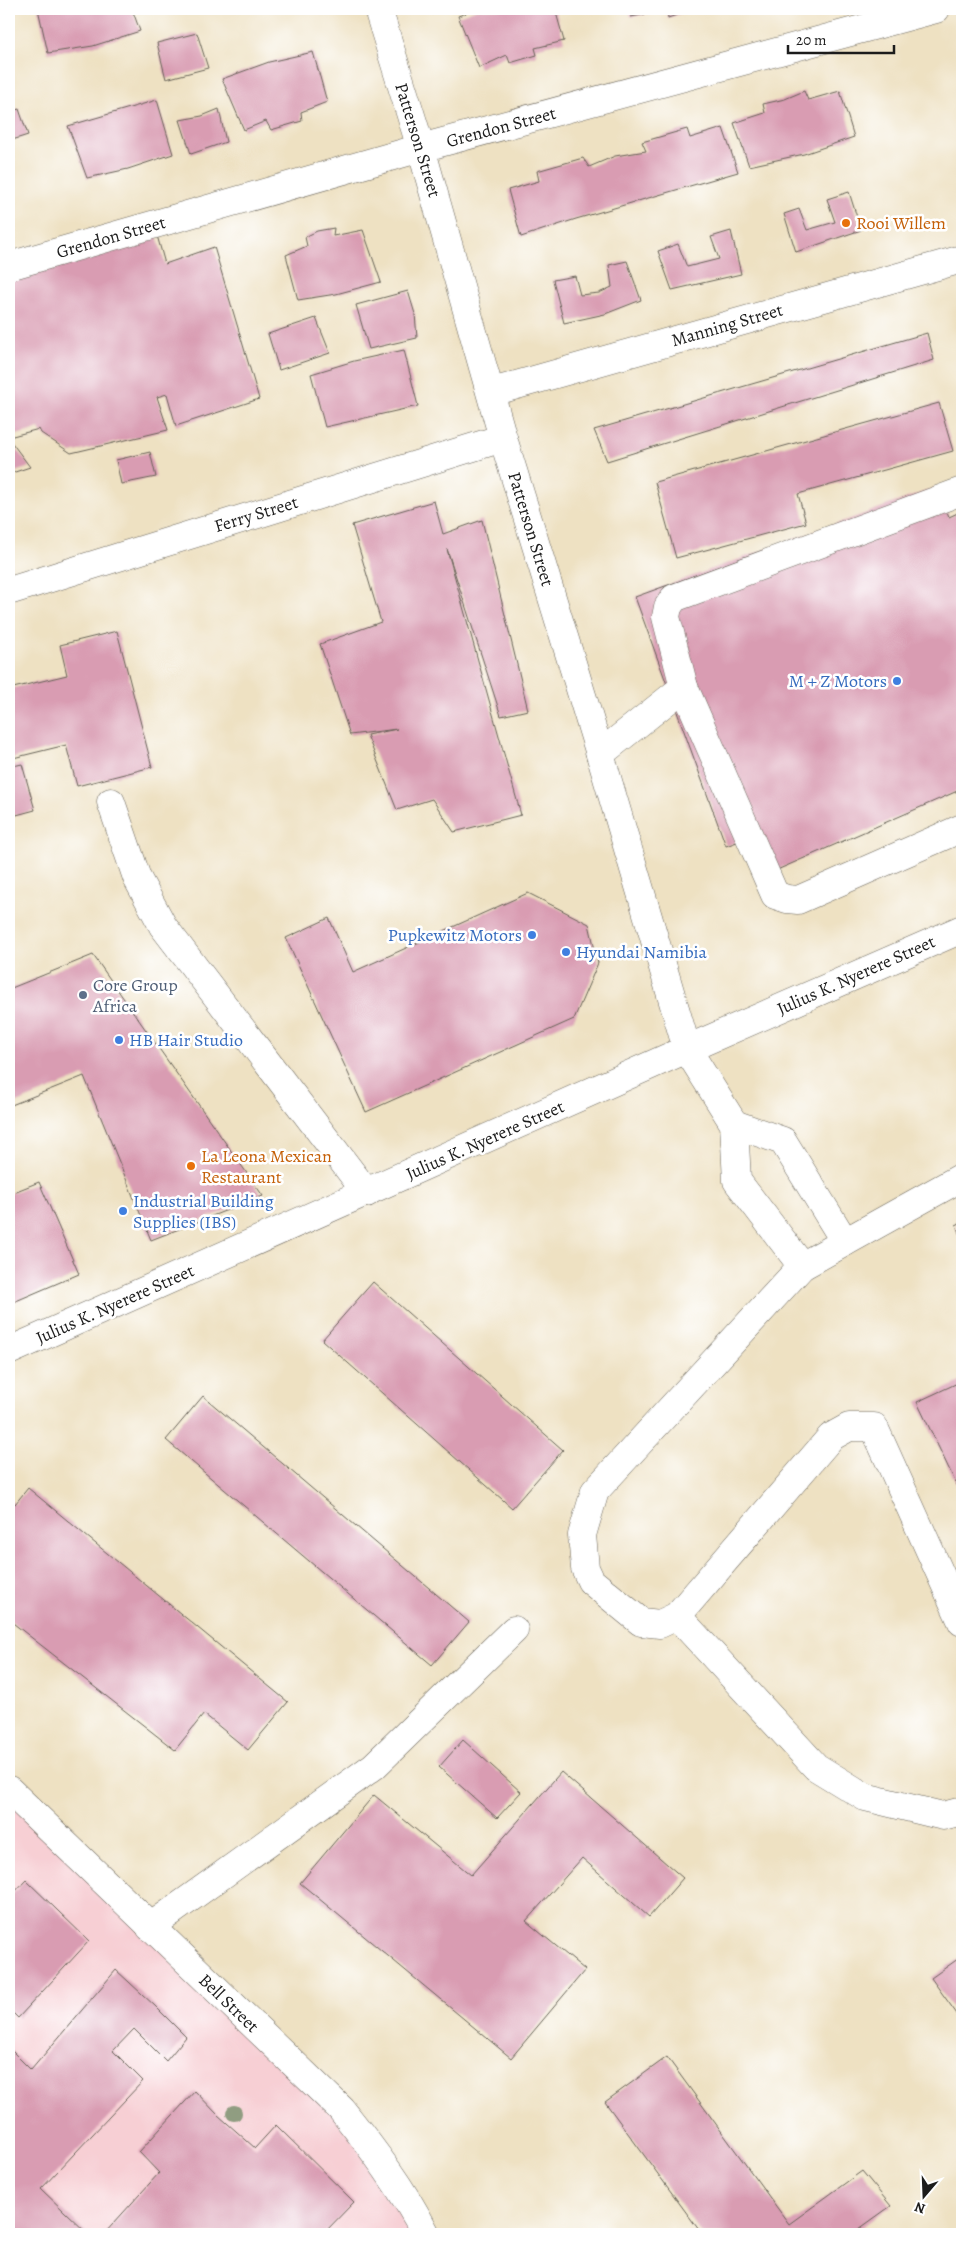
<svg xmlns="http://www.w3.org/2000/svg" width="971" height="2243" font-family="Alegreya,serif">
  <rect width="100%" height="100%" fill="#fff"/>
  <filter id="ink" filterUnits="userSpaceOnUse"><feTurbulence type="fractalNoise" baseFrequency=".02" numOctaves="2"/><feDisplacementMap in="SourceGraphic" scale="10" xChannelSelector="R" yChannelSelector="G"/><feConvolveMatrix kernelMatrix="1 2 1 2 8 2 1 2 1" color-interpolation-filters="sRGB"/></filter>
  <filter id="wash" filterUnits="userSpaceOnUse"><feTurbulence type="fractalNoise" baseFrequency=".0096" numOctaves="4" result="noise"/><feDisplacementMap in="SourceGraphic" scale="20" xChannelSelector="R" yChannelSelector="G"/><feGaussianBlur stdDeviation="1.12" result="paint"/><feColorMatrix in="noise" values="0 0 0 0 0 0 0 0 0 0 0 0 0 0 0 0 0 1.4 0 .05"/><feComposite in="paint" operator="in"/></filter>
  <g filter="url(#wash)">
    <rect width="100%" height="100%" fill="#eee1c2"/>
    <!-- built -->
    <path fill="#f7cfd4" d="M9,1783L341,2109L422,2234H9Z"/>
    <g id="blocks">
      <!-- building -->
      <g fill="#d99cb2">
        <path d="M38,9H132L140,31L93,46L48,53Z"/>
        <path d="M477,9H555L564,41L535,48L537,55L510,63L507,55L479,68L458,16Z"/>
        <path d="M629,9H690L691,10L668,18L667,10L631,17Z"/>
        <path d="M197,33L208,68L166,79L157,43Z"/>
        <path d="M313,52L327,102L301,112L302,121L271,130L266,121L244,130L222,79L269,62Z"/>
        <path d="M804,91L808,100L840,91L854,137L804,154L749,166L734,123L765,113L763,104L785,99Z"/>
        <path d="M157,100L173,154L128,169L87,178L68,126Z"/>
        <path d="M19,109L28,135L9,141V112Z"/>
        <path d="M219,109L226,142L191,154L180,120L202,116Z"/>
        <path d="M723,128L738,172L576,219L521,237L508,190L539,181L537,171L583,158L589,167L615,156L646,151L642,142L687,129L690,138Z"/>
        <path d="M849,192L861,230L796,252L784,214L799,209L807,230L835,222L827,199Z"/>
        <path d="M153,221L165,264L214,247L259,399L176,426L167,394L157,397L168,430L71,453L41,433L39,429L9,437V260Z"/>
        <path d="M334,228L333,236L363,230L381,282L336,294L298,300L286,255L307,246L305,237L317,231Z"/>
        <path d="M731,231L741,274L672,290L658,251L678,244L687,267L719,259L711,237Z"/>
        <path d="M627,261L641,300L605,314L564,323L553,280L575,276L580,295L599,293L612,287L609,265Z"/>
        <path d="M408,291L415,314L417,338L369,349L356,305Z"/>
        <path d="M316,318L330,353L279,370L268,334Z"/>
        <path d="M927,333L934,360L607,461L594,430Z"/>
        <path d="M404,350L418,406L325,427L311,374L354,361Z"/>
        <path d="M939,403L953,451L798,494L806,523L676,558L655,482Z"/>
        <path d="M9,439L30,467L9,474Z"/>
        <path d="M150,452L156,477L121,484L116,460Z"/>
        <path d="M938,487L949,517L962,511V789L777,870L761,833L726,846L635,597Z"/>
        <path d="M434,501L443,534L482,520L528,710L501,716L447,549L521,815L454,832L432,799L397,810L367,735L397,729L350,735L320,644L381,622L352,525Z"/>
        <path d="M117,631L152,767L77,786L66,745L9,759V689L67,675L60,645Z"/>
        <path d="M22,764L35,810L9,817V767Z"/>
        <path d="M528,893L589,924L598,963L574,1019L366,1112L286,938L329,918L353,972Z"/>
        <path d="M93,955L263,1196L151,1240L84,1076L9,1106V989Z"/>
        <path d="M39,1182L79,1274L9,1304V1194Z"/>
        <path d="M962,1222V1241L956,1225Z"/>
        <path d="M373,1282L563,1450L512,1508L322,1340Z"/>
        <path d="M962,1381V1496L917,1402Z"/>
        <path d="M203,1396L469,1622L432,1665L166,1440Z"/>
        <path d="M28,1488L288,1702L248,1750L204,1714L175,1750L9,1620V1500L15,1504Z"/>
        <path d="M463,1740L521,1792L497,1818L439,1767Z"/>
        <path d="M561,1772L683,1878L649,1917L582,1858L526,1921L585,1970L511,2058L300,1883L374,1795L471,1875Z"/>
        <path d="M26,1880L89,1941L18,2018L9,2009V1898Z"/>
        <path d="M962,1956V2021L931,1978Z"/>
        <path d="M116,1970L155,2006L186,2037L166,2061L134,2029L113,2051L143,2081L41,2189L88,2234H9V2048L31,2070Z"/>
        <path d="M667,2057L789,2224L862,2171L891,2206L852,2234H702L605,2102Z"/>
        <path d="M195,2091L218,2115L255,2148L276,2125L354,2202L323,2234H104L159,2173L139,2152Z"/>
      </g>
    </g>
  </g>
  <g filter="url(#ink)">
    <use href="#blocks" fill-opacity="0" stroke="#666156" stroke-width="1"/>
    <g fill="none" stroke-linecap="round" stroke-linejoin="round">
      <!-- minor casing -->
      <g stroke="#666156" stroke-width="29">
        <g id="minor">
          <path d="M378,9L421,148L503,438L600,754L687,1049L734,1124L737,1181L802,1266"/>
          <path d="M9,266L421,148L936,9"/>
          <path d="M492,392L962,259"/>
          <path d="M9,591L503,438"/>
          <path d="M684,687L775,895L787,899L798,900L962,828"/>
          <path d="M600,754L684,687L666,617L668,607L674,598L962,491"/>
          <path d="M111,802L137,878L163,926L367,1193"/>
          <path d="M734,1124L783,1141L845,1242"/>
          <path d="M962,1177L802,1266L595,1491L582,1535L585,1568L591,1581L641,1622L660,1624L677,1616L831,1437L849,1427H874L962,1622"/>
          <path d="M9,1351L687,1049L962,929"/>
          <path d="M677,1616L816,1767L865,1797L943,1816L962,1811"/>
          <path d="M9,1790L341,2109C373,2149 403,2189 426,2234"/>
          <path d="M150,1927L374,1766L514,1630"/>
        </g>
      </g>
      <!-- minor -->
      <use href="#minor" stroke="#fff" stroke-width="28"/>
    </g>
    <!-- trees -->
    <circle fill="#909d81" cx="234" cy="2113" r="8"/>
  </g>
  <!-- markers -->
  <g fill="#e8710a" stroke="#fff" stroke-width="2">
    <circle cx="846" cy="223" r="5"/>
    <circle cx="191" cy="1166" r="5"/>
  </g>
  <g fill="#3f7fe0" stroke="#fff" stroke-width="2">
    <circle cx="897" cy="681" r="5"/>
    <circle cx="532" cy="935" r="5"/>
    <circle cx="566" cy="952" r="5"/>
    <circle cx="119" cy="1040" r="5"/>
    <circle cx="123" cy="1211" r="5"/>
  </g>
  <circle fill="#5c6f8a" stroke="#fff" stroke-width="2" cx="83" cy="995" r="5"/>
  <g text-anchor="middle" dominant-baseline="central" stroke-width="5" stroke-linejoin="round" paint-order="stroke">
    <!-- street labels -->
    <g font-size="18" fill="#1c1c1c" stroke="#fff">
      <text transform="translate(501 127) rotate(-15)">Grendon Street</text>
      <text transform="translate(418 140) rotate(73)">Patterson Street</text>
      <text transform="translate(111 237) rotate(-16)">Grendon Street</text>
      <text transform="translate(727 325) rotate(-16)">Manning Street</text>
      <text transform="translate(256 514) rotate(-17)">Ferry Street</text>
      <text transform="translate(531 529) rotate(73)">Patterson Street</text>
      <text transform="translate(856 975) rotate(-24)">Julius K. Nyerere Street</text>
      <text transform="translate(485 1140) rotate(-24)">Julius K. Nyerere Street</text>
      <text transform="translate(115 1304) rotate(-24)">Julius K. Nyerere Street</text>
      <text transform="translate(229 2003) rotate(44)">Bell Street</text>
    </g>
    <!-- food labels -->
    <g font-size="18" fill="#c56008" stroke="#fff" text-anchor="start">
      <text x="856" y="223">Rooi Willem</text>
      <text x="201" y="1156">La Leona Mexican<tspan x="201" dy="21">Restaurant</tspan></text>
    </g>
    <!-- shop labels -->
    <g font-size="18" fill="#366cbe" stroke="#fff" text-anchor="start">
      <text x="887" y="681" text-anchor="end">M + Z Motors</text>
      <text x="522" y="935" text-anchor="end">Pupkewitz Motors</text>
      <text x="576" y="952">Hyundai Namibia</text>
      <text x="129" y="1040">HB Hair Studio</text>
      <text x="133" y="1201">Industrial Building<tspan x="133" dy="21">Supplies (IBS)</tspan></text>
    </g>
    <!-- service labels -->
    <g font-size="18" fill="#4e5e75" stroke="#fff" text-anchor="start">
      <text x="93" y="985">Core Group<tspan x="93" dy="21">Africa</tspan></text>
    </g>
  </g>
  <!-- margin -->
  <rect width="971" height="2243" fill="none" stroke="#fff" stroke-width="30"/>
  <!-- north arrow -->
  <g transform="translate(924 2196) rotate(199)" stroke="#ffffff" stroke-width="4" paint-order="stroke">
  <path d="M0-4L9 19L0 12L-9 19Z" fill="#1c1c1c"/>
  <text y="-8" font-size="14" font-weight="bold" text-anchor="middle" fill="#1c1c1c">N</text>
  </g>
  <!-- scale -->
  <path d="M788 45v8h106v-8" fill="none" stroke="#1c1c1c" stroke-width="2.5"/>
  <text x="796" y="45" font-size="15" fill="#1c1c1c" stroke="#ffffff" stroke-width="4" paint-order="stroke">20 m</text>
</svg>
